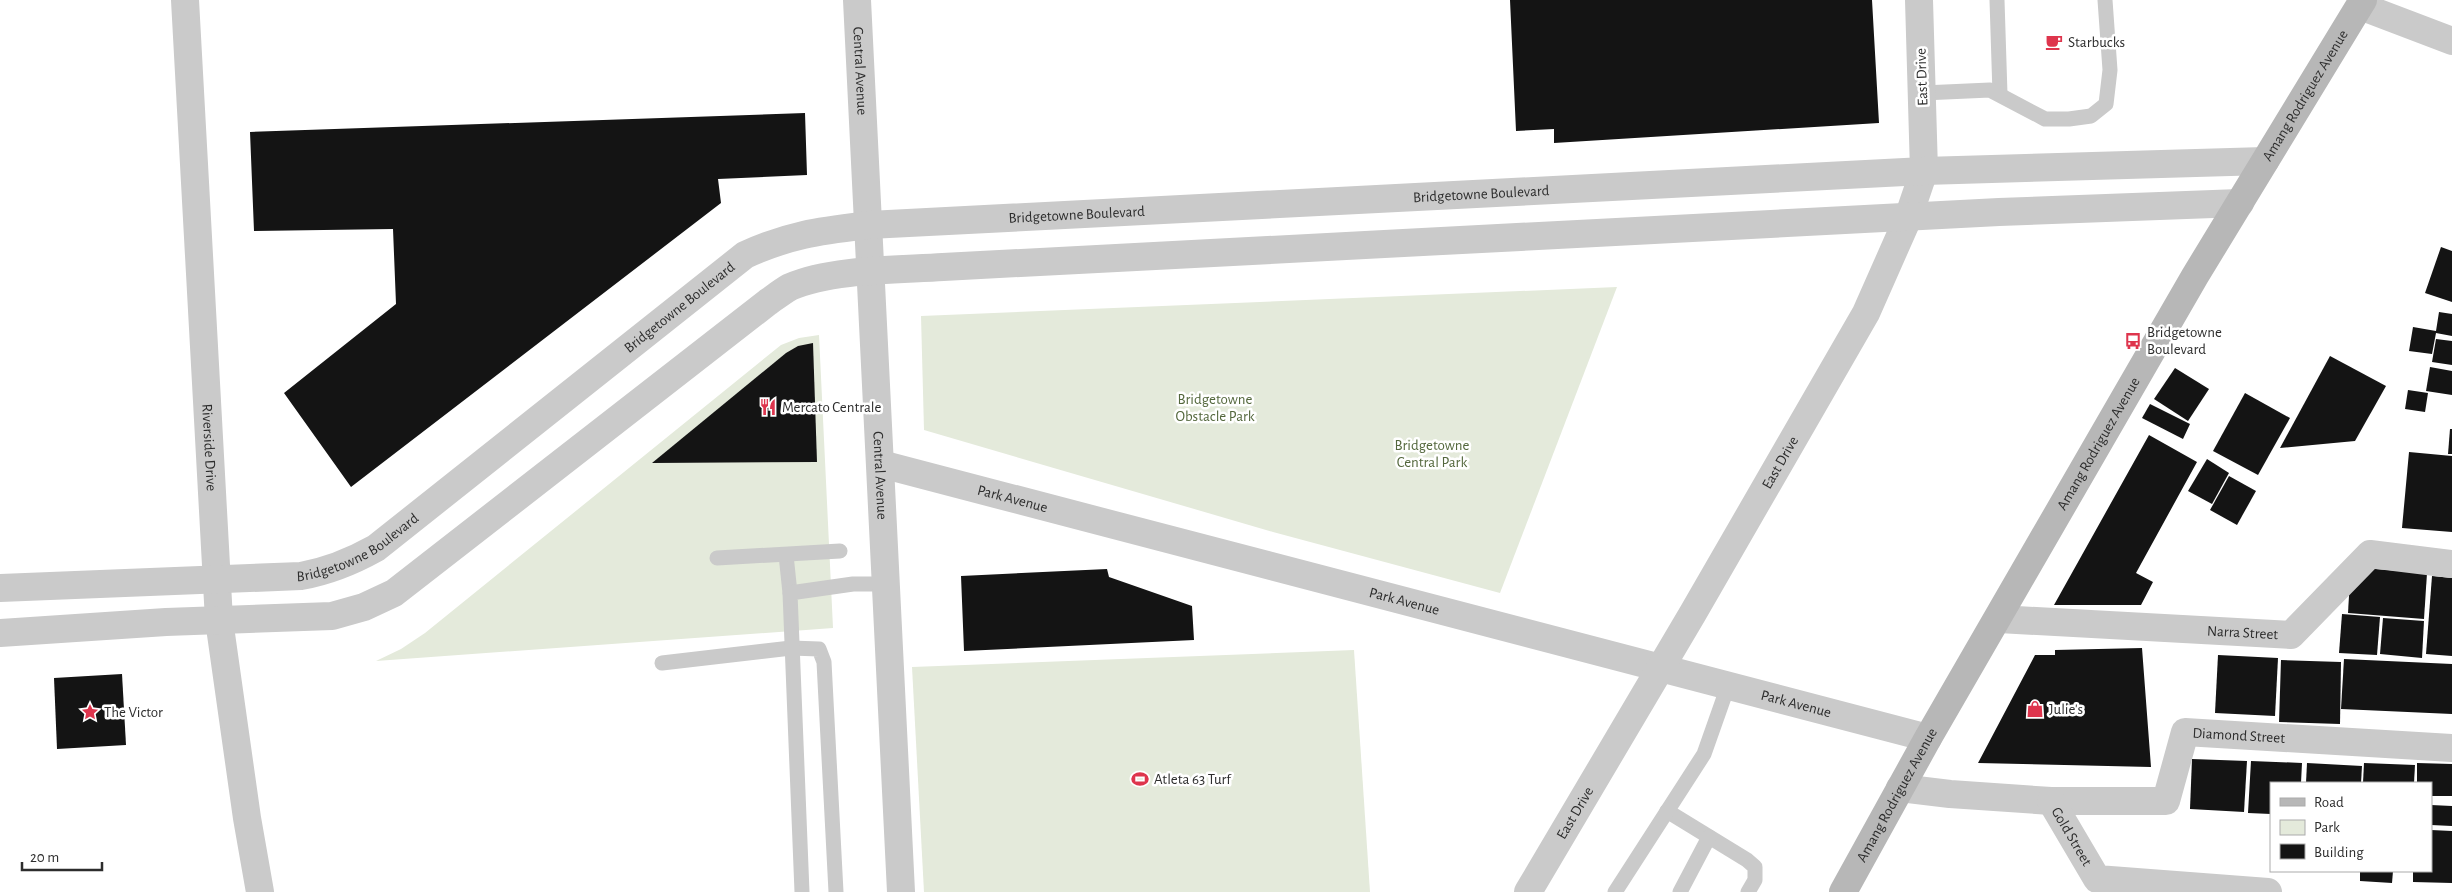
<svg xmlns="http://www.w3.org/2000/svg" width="2452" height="892" font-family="'Alegreya Sans',sans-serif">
  <rect width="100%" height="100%" fill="#fff"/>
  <!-- green -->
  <g fill="#e4eadb">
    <path d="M1617,287L1500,593L1273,532L924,430L921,316Z"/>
    <path d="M819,335L833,628L376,661L401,649L425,633L781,345L799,338Z"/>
    <path d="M1354,650L1370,892H924L912,667Z"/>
  </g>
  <!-- building -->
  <g fill="#141414">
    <path d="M1510,0H1872L1879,123L1554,143V129L1516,131Z"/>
    <path d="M805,113L807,175L718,179L721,203L351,487L284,393L396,304L393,229L254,231L250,132Z"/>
    <path d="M2441,247L2452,251V302L2425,293Z"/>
    <path d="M2439,312L2452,314V336L2436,333L2432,354L2409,351L2413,327L2436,331Z"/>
    <path d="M2436,339L2452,341V365L2432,362Z"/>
    <path d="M813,343L817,462L652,463L786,353L798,346Z"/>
    <path d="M2330,356L2386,386L2355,441L2280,448Z"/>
    <path d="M2430,367L2452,371V395L2426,391Z"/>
    <path d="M2175,368L2209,389L2188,421L2154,399Z"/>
    <path d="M2408,390L2428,393L2425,412L2405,409Z"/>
    <path d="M2245,393L2290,418L2258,475L2213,451Z"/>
    <path d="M2150,404L2190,424L2183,439L2142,418Z"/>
    <path d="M2450,429H2452V454H2448Z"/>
    <path d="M2149,435L2197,462L2136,573L2153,582L2141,605H2054Z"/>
    <path d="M2409,452L2452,456V532L2402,528Z"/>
    <path d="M2207,459L2229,473L2212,504L2188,491Z"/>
    <path d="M2229,476L2256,491L2237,525L2210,510Z"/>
    <path d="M2362,568L2427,573L2424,619L2348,613L2350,578Z"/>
    <path d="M1107,569L1109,577L1192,606L1194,640L964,651L961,576Z"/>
    <path d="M2432,576L2452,578V656L2426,654Z"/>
    <path d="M2342,614L2380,617L2377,655L2339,653Z"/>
    <path d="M2383,618L2424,621L2422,658L2380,654Z"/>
    <path d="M2142,648L2151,767L1978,763L2035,655H2055V650Z"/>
    <path d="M2218,655L2278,658L2275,716L2215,713Z"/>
    <path d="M2344,659L2452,664V714L2341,709Z"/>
    <path d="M2281,660L2341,662L2340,724L2279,722Z"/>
    <path d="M122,674L126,745L57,749L54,678Z"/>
    <path d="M2192,759L2247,761L2244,812L2190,809Z"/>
    <path d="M2251,761L2302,763L2301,783H2271V814L2248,813Z"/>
    <path d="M2307,763L2362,766L2361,783H2306Z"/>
    <path d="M2364,763L2415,765L2414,783H2363Z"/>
    <path d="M2417,763L2452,764V796H2431V783H2417Z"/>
    <path d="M2431,805L2452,806V826L2431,825Z"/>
    <path d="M2431,830L2452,831V883L2413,882V871H2431Z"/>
    <path d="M2360,871H2393L2392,883L2360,881Z"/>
  </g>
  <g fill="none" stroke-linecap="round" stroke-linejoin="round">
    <!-- service -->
    <g stroke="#cacaca" stroke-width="15">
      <path d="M1997,0L2000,94"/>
      <path d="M1923,93L1990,90L2045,119H2069L2091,116L2106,104L2110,70L2105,0"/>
      <path d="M786,555L790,593"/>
      <path d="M717,558L840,551"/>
      <path d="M662,663L791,648L819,649L824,662L836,892"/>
      <path d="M1667,811L1747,860L1755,867V880L1748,892"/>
      <path d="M802,892L790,593L853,584H886"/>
      <path d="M1615,892L1704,754L1728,686"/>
      <path d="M1680,892L1709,837"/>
    </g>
    <!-- minor -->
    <g stroke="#cacaca" stroke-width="28">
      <path id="s1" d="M185,0L219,620L247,818L260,892"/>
      <path id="s2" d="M857,0L901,892"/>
      <path d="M2360,6L2452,41"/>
      <path id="s3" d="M881,464L1928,738"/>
      <path id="s4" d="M1999,619L2291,635L2370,554L2452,564"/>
      <path id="s5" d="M1900,788L1950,794L2051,801H2166L2185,732L2452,748"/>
      <path id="s6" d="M2051,801L2097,879L2268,892"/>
      <path id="s7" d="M1528,892L1693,613L1866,313L1908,218L1924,171L1919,0"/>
    </g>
    <!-- tertiary -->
    <g stroke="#cacaca" stroke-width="28">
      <path id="s8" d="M0,588L301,576C329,571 351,562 376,548L745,255C791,234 820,231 869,225L1924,171L2265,161"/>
      <path d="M0,633L166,622L332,616L364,607L394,593L768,302C775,297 783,291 790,287C831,269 898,270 943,267L1999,212L2240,203"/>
    </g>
    <!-- secondary -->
    <path stroke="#b7b7b7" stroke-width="28" id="s9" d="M1843,892L1928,738L2195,276L2363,0"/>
  </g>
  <!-- icons -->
  <defs>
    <g id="cafe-bare" transform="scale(1.35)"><path d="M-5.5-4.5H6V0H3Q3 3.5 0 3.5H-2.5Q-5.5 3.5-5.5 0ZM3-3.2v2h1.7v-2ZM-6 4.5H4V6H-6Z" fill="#de354d" stroke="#fff" stroke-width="2.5" paint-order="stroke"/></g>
    <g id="bus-bare" transform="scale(1.35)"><path d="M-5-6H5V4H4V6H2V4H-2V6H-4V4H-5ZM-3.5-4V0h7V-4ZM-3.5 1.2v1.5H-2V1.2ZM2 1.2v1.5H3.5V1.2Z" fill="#de354d" stroke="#fff" stroke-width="2.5" paint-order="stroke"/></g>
    <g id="restaurant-bare" transform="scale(1.35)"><path d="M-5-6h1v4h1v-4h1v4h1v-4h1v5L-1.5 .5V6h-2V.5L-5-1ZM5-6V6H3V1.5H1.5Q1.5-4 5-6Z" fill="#de354d" stroke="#fff" stroke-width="2.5" paint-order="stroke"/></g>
    <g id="shop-bare" transform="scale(1.35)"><path d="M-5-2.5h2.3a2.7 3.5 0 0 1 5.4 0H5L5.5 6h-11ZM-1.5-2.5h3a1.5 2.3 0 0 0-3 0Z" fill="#de354d" stroke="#fff" stroke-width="2.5" paint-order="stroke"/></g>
    <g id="sight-bare" transform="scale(1.35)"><path d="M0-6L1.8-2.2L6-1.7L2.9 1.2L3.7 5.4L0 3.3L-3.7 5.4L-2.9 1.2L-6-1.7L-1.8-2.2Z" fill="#de354d" stroke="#fff" stroke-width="2.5" paint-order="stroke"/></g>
    <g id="stadium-bare" transform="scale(1.35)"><path d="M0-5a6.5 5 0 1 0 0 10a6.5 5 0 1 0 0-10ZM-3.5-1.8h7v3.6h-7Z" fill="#de354d" stroke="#fff" stroke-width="2.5" paint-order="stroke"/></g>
  </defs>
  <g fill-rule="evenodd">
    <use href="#cafe-bare" x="2054" y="42"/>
    <use href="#bus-bare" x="2133" y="341"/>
    <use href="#restaurant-bare" x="768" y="407"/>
    <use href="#shop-bare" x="2035" y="709"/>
    <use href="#sight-bare" x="90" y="712"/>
    <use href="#stadium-bare" x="1140" y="779"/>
  </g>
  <g text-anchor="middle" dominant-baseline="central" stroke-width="5" stroke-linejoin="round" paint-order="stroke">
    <!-- poi labels -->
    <g font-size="15" fill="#2d2d2d" stroke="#fff" text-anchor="start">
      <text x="2068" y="42">Starbucks</text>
      <text x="2147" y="332">Bridgetowne<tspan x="2147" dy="17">Boulevard</tspan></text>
      <text x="782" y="407">Mercato Centrale</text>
      <text x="2049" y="709">Julie's</text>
      <text x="104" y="712">The Victor</text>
      <text x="1154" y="779">Atleta 63 Turf</text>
    </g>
    <!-- street labels -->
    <g font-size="15" fill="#2d2d2d" stroke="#fff">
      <text stroke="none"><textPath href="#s2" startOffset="71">Central Avenue</textPath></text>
      <text transform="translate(1922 77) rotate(-92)">East Drive</text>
      <text stroke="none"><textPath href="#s9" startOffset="921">Amang Rodriguez Avenue</textPath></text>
      <text stroke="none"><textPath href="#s8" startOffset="1594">Bridgetowne Boulevard</textPath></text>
      <text stroke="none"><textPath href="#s8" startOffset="1189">Bridgetowne Boulevard</textPath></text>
      <text stroke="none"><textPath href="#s8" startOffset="769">Bridgetowne Boulevard</textPath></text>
      <text stroke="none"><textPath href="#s9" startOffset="516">Amang Rodriguez Avenue</textPath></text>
      <text stroke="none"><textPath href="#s1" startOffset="448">Riverside Drive</textPath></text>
      <text stroke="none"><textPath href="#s7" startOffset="498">East Drive</textPath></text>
      <text stroke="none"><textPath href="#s2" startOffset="476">Central Avenue</textPath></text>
      <text stroke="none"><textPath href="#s3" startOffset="136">Park Avenue</textPath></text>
      <text stroke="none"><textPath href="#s8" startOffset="365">Bridgetowne Boulevard</textPath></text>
      <text stroke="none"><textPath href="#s3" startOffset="541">Park Avenue</textPath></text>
      <text stroke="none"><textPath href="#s4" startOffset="244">Narra Street</textPath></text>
      <text stroke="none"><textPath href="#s3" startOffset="946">Park Avenue</textPath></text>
      <text stroke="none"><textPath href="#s5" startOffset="392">Diamond Street</textPath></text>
      <text stroke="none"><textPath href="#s9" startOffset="111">Amang Rodriguez Avenue</textPath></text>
      <text stroke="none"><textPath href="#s7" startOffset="92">East Drive</textPath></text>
      <text stroke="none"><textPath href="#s6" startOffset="41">Gold Street</textPath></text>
    </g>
    <!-- park labels -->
    <g font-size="15" fill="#53673c" stroke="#fff">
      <text x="1215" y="399">Bridgetowne<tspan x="1215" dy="17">Obstacle Park</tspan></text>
      <text x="1432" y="445">Bridgetowne<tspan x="1432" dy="17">Central Park</tspan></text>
    </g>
  </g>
  <!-- legend -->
  <rect x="2270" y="782" width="162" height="90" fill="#ffffff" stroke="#ababab"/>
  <rect x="2280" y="798" width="25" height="8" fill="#b7b7b7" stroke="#ababab"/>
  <text x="2314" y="807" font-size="15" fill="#2d2d2d">Road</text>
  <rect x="2280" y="820" width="25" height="15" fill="#e4eadb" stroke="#ababab"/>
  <text x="2314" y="832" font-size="15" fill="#2d2d2d">Park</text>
  <rect x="2280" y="844" width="25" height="15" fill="#141414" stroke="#ababab"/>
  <text x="2314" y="857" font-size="15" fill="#2d2d2d">Building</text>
  <!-- scale -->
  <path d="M22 862v8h80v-8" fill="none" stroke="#2d2d2d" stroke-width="2.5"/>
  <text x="30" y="862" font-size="15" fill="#2d2d2d" stroke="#ffffff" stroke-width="4" paint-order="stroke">20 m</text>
</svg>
